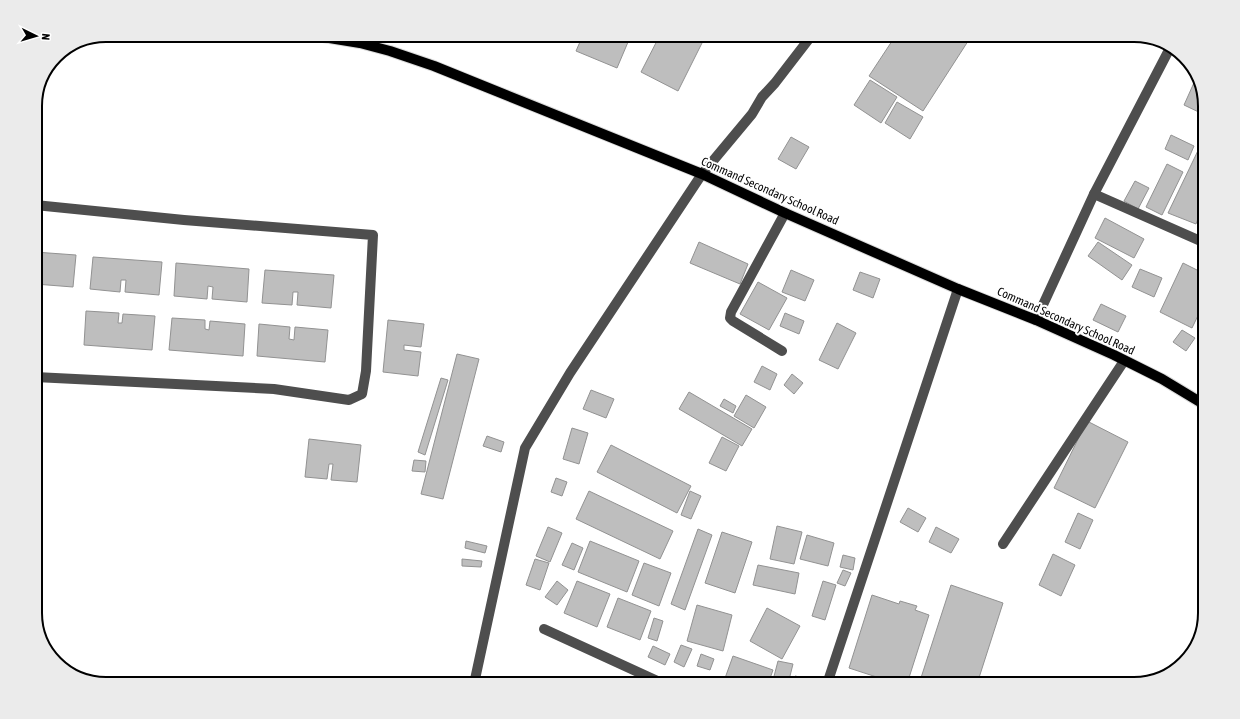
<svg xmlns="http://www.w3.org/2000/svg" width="1240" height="719" font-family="'Asap Condensed',sans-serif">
  <rect width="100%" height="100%" fill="#fff"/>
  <!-- building -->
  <g fill="#bebebe" stroke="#929292">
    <path d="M583,35H631L617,68L576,51Z"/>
    <path d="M660,35H696L704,39L678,91L641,72Z"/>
    <path d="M896,35H972L923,111L869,76Z"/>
    <path d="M1197,76L1205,101V115L1184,105Z"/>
    <path d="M870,80L897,97L881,123L854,105Z"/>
    <path d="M897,102L923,117L910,139L885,123Z"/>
    <path d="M1171,135L1194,146L1188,160L1165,149Z"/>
    <path d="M1205,136V200L1196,224L1168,213Z"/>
    <path d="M791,137L809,147L796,169L778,159Z"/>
    <path d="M1167,164L1183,172L1162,215L1146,207Z"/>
    <path d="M1135,181L1149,188L1138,209L1124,201Z"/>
    <path d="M1105,218L1144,239L1134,258L1095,238Z"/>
    <path d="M699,242L748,264L740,284L690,263Z"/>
    <path d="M1098,242L1132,265L1122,280L1088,256Z"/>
    <path d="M35,252L76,255L73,287L35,284V282H39L40,272L35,271Z"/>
    <path d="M93,257L162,262L159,295L125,292L126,280H121L120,292L90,289Z"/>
    <path d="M176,263L249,269L247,302L212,299L213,287L208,286L207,299L174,296Z"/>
    <path d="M1183,263L1205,274V301L1192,328L1160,312Z"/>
    <path d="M1140,269L1162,278L1154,297L1132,287Z"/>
    <path d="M265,270L334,275L331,308L297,305L298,292H293L292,305L262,303Z"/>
    <path d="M791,270L814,280L805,301L782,292Z"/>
    <path d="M860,272L880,279L873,298L853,290Z"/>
    <path d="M758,282L787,298L769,330L740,314Z"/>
    <path d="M1101,304L1126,316L1118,332L1093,320Z"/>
    <path d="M86,311L119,313L118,323H122L123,314L155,316L152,350L84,345Z"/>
    <path d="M785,313L804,321L799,334L780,326Z"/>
    <path d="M172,318L205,320V329L209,330L210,321L245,324L243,356L169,350Z"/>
    <path d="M388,320L424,324L421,347L404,345V350L421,352L418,376L383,372Z"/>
    <path d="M837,323L856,333L838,369L819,360Z"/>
    <path d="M259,324L290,327L289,339L294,340L295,327L328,330L325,362L257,356Z"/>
    <path d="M1182,330L1195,338L1186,351L1173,342Z"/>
    <path d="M457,354L479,359L443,499L421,494Z"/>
    <path d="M762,366L777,374L770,390L754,382Z"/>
    <path d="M792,374L803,383L794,394L784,385Z"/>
    <path d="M441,378L448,380L425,455L418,452Z"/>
    <path d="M591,390L614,399L606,418L583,409Z"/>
    <path d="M689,392L752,429L742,446L679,409Z"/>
    <path d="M746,395L766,407L754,428L734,416Z"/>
    <path d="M724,399L736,406L733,413L720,406Z"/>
    <path d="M1087,421L1128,442L1095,508L1054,488Z"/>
    <path d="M572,428L588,433L579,464L563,459Z"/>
    <path d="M487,436L504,442L501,452L483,446Z"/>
    <path d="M722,437L739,446L726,471L709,463Z"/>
    <path d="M309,439L361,445L357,482L331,480L333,464H329L327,479L305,477Z"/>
    <path d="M611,445L691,486L677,513L597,472Z"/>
    <path d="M414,460L426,461L425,472L412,471Z"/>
    <path d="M556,478L567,482L562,496L551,492Z"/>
    <path d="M589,491L673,531L660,559L576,519Z"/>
    <path d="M690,491L701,496L691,519L681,515Z"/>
    <path d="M908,508L926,518L918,532L900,522Z"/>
    <path d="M1078,513L1093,520L1080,549L1065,542Z"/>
    <path d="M777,526L802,532L794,564L770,559Z"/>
    <path d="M548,527L562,533L550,562L536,556Z"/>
    <path d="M936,527L959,539L951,553L929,542Z"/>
    <path d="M698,529L712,535L685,610L671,604Z"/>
    <path d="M722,532L752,542L735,593L705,583Z"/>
    <path d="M807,535L834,543L828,566L800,559Z"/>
    <path d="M466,541L487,546L485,553L465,548Z"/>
    <path d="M590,541L639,561L627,592L578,572Z"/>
    <path d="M572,543L583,548L574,570L562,565Z"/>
    <path d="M1053,554L1075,565L1061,596L1039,585Z"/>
    <path d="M843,555L855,558L853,570L840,567Z"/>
    <path d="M462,559L482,561L481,567L462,566Z"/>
    <path d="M535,559L549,563L540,590L526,585Z"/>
    <path d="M644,563L671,573L659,606L632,595Z"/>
    <path d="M758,565L799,573L795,594L753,585Z"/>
    <path d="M843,570L851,573L845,586L837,583Z"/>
    <path d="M557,581L568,590L557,605L545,597Z"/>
    <path d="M577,581L610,594L597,627L564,613Z"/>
    <path d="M823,581L836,585L825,620L812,616Z"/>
    <path d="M951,585L1003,603L977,684H919Z"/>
    <path d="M872,595L899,604L900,601L917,606L915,610L929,615L907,684H898L849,668Z"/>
    <path d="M618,598L651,611L640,640L607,627Z"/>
    <path d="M697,605L732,615L723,651L687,641Z"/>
    <path d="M767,608L800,626L782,659L750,641Z"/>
    <path d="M654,618L663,621L657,641L648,638Z"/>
    <path d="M681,645L692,649L684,667L674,662Z"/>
    <path d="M653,646L670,654L665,665L648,657Z"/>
    <path d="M701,654L714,659L710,670L697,666Z"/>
    <path d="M733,656L773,670L768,684H733L724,681Z"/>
    <path d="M778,661L793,664L788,684H772Z"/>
    <path d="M795,676L809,679L808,684H794Z"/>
  </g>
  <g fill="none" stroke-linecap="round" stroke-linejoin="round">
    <!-- major casing -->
    <g stroke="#dbdbdb" stroke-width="12">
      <path id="major" d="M311,35L360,43L390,51L434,66L702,174L785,213L958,289L1036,320L1114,355L1162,379L1205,405"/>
    </g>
    <!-- minor -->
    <g stroke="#4e4e4e" stroke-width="10">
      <path d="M1094,194L1205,243"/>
      <path d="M35,205L184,220L373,235L366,371L362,394L349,400L274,389L35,377"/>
      <path d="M1036,320L1094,194L1171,46"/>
      <path d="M782,351L733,321L730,318L731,312L785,213"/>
      <path d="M1003,544L1124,361"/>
      <path d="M544,629L664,684"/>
      <path d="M474,684L525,448L570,373L702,174L752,114L762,97L775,83L812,35"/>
      <path d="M827,684L958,289"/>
    </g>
    <!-- major -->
    <use href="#major" stroke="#000" stroke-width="10"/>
  </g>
  <g text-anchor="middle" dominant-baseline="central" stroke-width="4" stroke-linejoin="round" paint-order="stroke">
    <!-- street labels -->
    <g font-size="12" fill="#000" stroke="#fff">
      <text transform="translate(770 191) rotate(24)">Command Secondary School Road</text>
      <text transform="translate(1066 321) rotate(24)">Command Secondary School Road</text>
    </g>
  </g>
  <!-- crop -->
  <path d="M0 0H1240V719H0ZM106 42H1134A64 64 0 0 1 1198 106V613A64 64 0 0 1 1134 677H106A64 64 0 0 1 42 613V106A64 64 0 0 1 106 42Z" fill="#ebebeb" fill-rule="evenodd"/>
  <path fill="none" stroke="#000" stroke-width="2" d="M106 42H1134A64 64 0 0 1 1198 106V613A64 64 0 0 1 1134 677H106A64 64 0 0 1 42 613V106A64 64 0 0 1 106 42Z"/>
  <!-- north arrow -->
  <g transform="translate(36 36) rotate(95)" stroke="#ffffff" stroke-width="3" paint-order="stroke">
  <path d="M0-3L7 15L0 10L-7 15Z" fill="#000000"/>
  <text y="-6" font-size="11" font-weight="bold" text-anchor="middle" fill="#000000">N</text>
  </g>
</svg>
